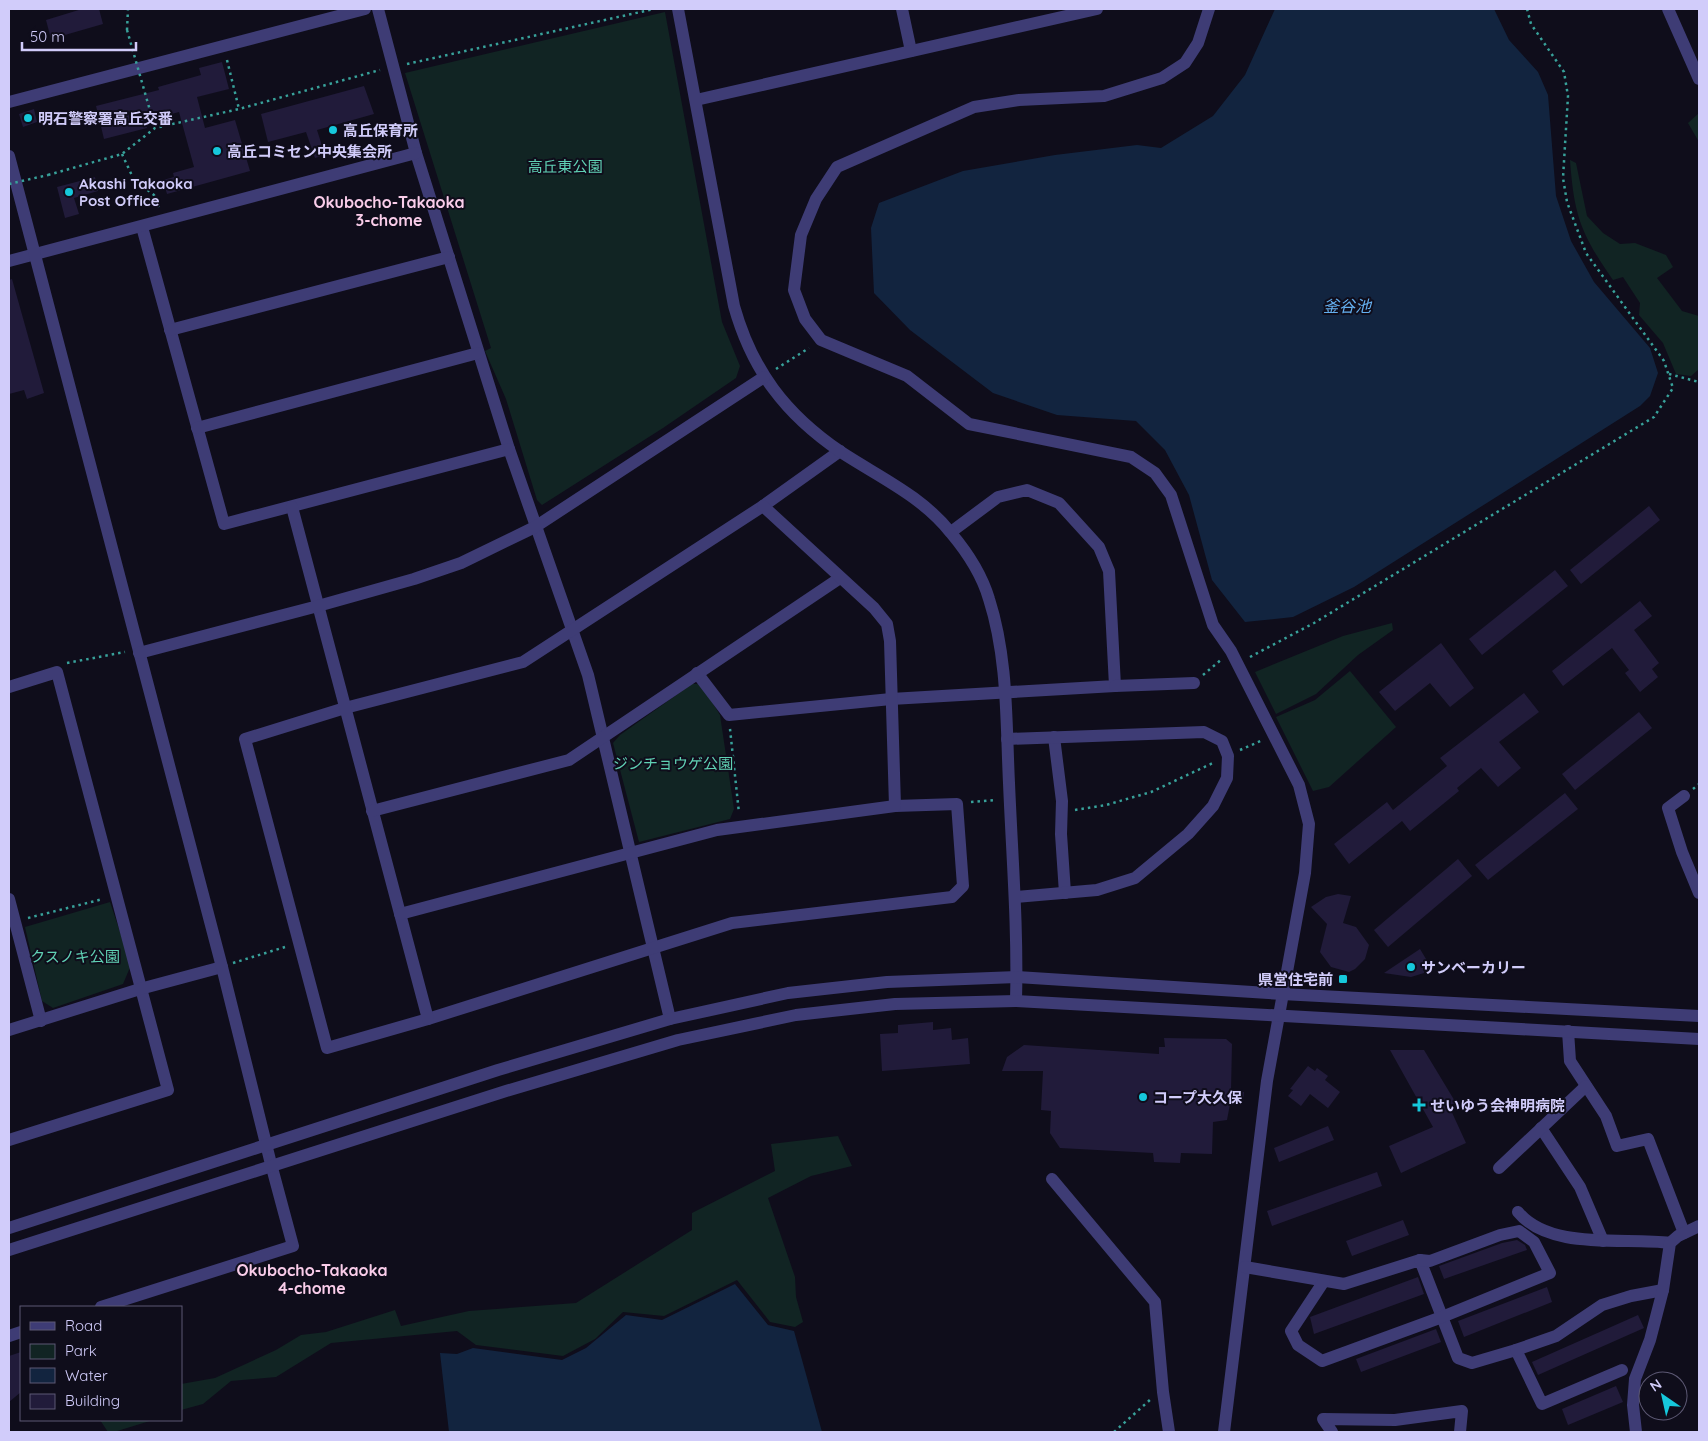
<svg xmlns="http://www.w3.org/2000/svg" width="1708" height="1441" font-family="Quicksand,'Noto Sans JP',sans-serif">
  <rect width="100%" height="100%" fill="#0f0d1b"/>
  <!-- green -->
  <g fill="#112423">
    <path d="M665,12L722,322L740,366L736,378L663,428L542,505L537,500L506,399L485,351L491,348L405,73Z"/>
    <path d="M1699,113V142L1688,123Z"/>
    <path d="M1570,160L1576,163L1587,216L1603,233L1620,244L1635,243L1666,255L1673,267L1657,278L1682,311L1699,316V369L1691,376L1676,374L1663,343L1639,315L1640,303L1623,277L1613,280C1581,234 1574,216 1570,160Z"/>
    <path d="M1392,623L1393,630L1358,655L1316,694L1276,714L1255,672L1343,636Z"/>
    <path d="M1350,671L1396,727L1329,787L1313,791L1276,717L1315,700Z"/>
    <path d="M692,684H701L720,715L734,809L730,819L639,842L613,743L620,735Z"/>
    <path d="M110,902L131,965L123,984L53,1008L42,1001L25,927Z"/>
    <path d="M838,1136L852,1166L811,1176L768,1198L795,1277L796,1297L803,1322L795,1327L770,1322L737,1280L664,1316L623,1312L595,1339L563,1356L476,1345L457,1331L331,1343L276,1377L231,1381L203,1404L181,1410V1384L215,1378L276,1350L301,1335L326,1332L395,1310L401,1326L469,1311L576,1303L692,1230V1213L775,1171L771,1144Z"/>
    <path d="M100,1420H153L114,1432H108Z"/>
  </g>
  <!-- water -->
  <g fill="#12243f">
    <path d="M1275,9H1494L1509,40L1538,72L1548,95L1556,196L1571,241L1594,282L1650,348L1658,373L1650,396L1640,406L1354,587L1293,617L1245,622L1212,580L1189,495L1165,450L1136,421L1057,415L993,393L910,330L874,293L871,228L879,203L963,171L1055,155L1137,145L1161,148L1213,116L1245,75Z"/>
    <path d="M735,1284L768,1325L794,1331L822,1432H449L440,1353L457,1354L473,1348L562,1360L586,1348L626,1315L662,1320Z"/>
  </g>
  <!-- building -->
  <g fill="#211b3a">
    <path d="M82,9H99L103,24L51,39L46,20Z"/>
    <path d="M222,62L229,89L197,97L205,128L235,120L250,171L167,194L163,180L174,177L173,173L194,167L179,112L145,121L147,128L104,139L96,106L159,90L158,87L201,75L199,68Z"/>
    <path d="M364,86L374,114L317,130L325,155L315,158L306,132L268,142L261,114Z"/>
    <path d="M34,109L37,122L23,127L19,114Z"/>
    <path d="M95,177L98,191L74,198L79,214L65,218L57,187Z"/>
    <path d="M12,279L44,393L27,399L24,390L9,394V280Z"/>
    <path d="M1649,506L1660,520L1581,584L1570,570Z"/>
    <path d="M1555,570L1568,586L1482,655L1469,639Z"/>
    <path d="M1640,601L1652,616L1634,630L1659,663L1652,669L1658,677L1640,692L1625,673L1629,670L1612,648L1563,686L1552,671Z"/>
    <path d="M1441,643L1474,688L1450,707L1430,683L1395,711L1379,692Z"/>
    <path d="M1524,693L1539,712L1499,742L1521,768L1498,787L1481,768L1457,788L1459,791L1410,831L1402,821L1349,864L1334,844L1387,802L1393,810L1447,766L1440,758Z"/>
    <path d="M1639,712L1652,728L1575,790L1562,774Z"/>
    <path d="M1565,793L1578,809L1488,880L1475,865Z"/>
    <path d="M1458,859L1472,876L1388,947L1374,930Z"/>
    <path d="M1338,894L1351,896L1343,923L1356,927L1369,945L1365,959L1355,969L1349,972L1331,967L1320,952L1327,924L1311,907L1326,897Z"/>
    <path d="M1420,949L1426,959L1424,973L1411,977L1384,973Z"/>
    <path d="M933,1022V1030L951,1028L952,1040L968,1038L970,1064L882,1071L880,1034L898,1033V1025Z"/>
    <path d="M1164,1038L1226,1039L1232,1044L1231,1091L1244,1092L1243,1103L1230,1104L1227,1120L1213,1122L1212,1154L1181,1153L1180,1163L1154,1162L1153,1153L1060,1148L1050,1133L1051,1111L1041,1110L1043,1071H1002L1007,1057L1024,1045L1159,1054V1047H1165Z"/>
    <path d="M1390,1050H1424L1456,1103L1449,1106L1466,1143L1401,1173L1389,1146L1433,1127Z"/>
    <path d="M1308,1066L1315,1071L1317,1068L1328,1076L1325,1080L1340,1092L1328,1108L1310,1094L1301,1106L1288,1096L1293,1090L1290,1089Z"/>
    <path d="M1328,1126L1334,1140L1279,1162L1274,1148Z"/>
    <path d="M1377,1172L1382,1186L1272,1226L1267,1211Z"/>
    <path d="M1403,1220L1409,1235L1352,1256L1346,1241Z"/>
    <path d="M1517,1240L1525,1245L1527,1250L1444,1279L1439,1266L1502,1243Z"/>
    <path d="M1418,1277L1424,1294L1314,1334L1310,1317Z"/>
    <path d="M1547,1287L1552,1302L1464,1337L1458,1321Z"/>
    <path d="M1638,1315L1644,1328L1538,1375L1532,1362Z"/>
    <path d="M1436,1329L1441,1342L1361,1372L1356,1359Z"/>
    <path d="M21,1352V1392L9,1402V1356Z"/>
    <path d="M1616,1386L1623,1402L1568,1425L1562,1409Z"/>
  </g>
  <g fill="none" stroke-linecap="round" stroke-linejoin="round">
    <!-- path -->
    <g stroke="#38a19a" stroke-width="2.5" stroke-dasharray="2.5 4" stroke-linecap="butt">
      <path d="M127,30L128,9"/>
      <path d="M227,60L239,109"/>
      <path d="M407,64L654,9"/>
      <path d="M122,154L134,180L154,195L159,207"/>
      <path d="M48,175L122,154L155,128L239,109L380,70"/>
      <path d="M776,369L809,348"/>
      <path d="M1669,374L1699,382"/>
      <path d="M1250,657L1314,623L1654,417L1673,388L1664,361L1586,253L1567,202L1563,178L1568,96L1564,72L1531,24L1527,9"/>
      <path d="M67,663L125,652"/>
      <path d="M1203,675L1222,659"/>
      <path d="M730,729L739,813"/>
      <path d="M1240,750L1263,740"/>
      <path d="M1693,789L1699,784"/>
      <path d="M971,802L995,800"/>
      <path d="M1075,810L1106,805L1151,792L1215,762"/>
      <path d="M28,918L103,899"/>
      <path d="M233,963L285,947"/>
      <path d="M1114,1432L1151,1399"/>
    </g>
    <!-- minor -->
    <g stroke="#3e3c75" stroke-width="12">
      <path d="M378,9L416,153L509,449L588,675L670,1019"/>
      <path d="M902,9L911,51"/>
      <path d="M1209,9L1198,43L1185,63L1162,78L1104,96L1019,100L974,107L837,167L816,199L801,235L794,290L805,319L821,340L907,376L969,424L1131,457L1155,473L1171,495L1213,625L1231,651L1299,785L1309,824L1305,873L1267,1081L1224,1432"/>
      <path d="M696,100L1097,9"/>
      <path d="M9,102L365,9"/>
      <path d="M142,227L224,524L509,449"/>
      <path d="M9,261L416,153"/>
      <path d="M170,330L449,257"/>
      <path d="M197,428L478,353"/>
      <path d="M840,451L763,506L523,662L345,708L245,739L327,1048L428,1019L732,923L952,897L963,886L957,804L895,806"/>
      <path d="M292,507L428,1019"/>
      <path d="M697,673L729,715L891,699L1115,686L1109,571L1099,547L1059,503L1027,490L998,497L951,532"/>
      <path d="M1115,686L1194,683"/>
      <path d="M9,687L57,672L168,1090L9,1140"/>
      <path d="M1054,737L1062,801L1061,834L1065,893"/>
      <path d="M1007,739L1204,732L1222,741L1228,756L1227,778L1213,806L1188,834L1135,878L1097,890L1015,897"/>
      <path d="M1684,796L1668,808L1682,852L1699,893"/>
      <path d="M372,811L569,760L840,578"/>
      <path d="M9,899L41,1021"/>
      <path d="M400,914L717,830L895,806L890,641L887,624L874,608L763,506"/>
      <path d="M9,1030L140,989L222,967"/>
      <path d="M1568,1031L1570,1061L1606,1116L1617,1146L1648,1139L1684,1233"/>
      <path d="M1541,1128L1580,1187L1603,1241"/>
      <path d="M1499,1168L1586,1086"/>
      <path d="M1052,1179L1155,1302L1163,1392L1169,1432"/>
      <path d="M1518,1212C1550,1251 1625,1237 1670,1243"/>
      <path d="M1245,1267L1344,1284L1420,1260L1458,1358L1472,1363L1516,1350L1542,1404L1622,1370"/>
      <path d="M1324,1281L1291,1331L1298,1345L1322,1361L1442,1317L1550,1273L1534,1242L1519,1231L1500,1235L1430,1261L1420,1260"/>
      <path d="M101,1307L293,1246L271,1164"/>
      <path d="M9,1336L21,1332"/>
      <path d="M1516,1350L1556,1336L1602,1305L1631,1296L1663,1290"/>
      <path d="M1332,1432L1323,1419L1395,1420L1462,1411L1460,1432"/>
      <path d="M1636,1432L1633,1405L1635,1379L1650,1340L1663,1290L1670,1243L1678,1236L1699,1226"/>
    </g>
    <!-- tertiary -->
    <g stroke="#3e3c75" stroke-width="12">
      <path d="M678,9L734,306C752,370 785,414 841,452C879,477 922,496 951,533C967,552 982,575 989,599C1008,658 1006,722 1009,783C1012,856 1018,928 1016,1001"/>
      <path d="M1668,9L1699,79"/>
      <path d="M9,156L222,967L271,1164"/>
      <path d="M139,653L318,606L414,579L461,563L535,527L764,377"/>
      <path d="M9,1228L498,1070L670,1019L788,993L887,982L1017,977L1282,994L1699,1016"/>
      <path d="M9,1250L506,1091L678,1040L796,1015L895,1004L1016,1001L1699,1039"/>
    </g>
    <!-- path-bridge -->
    <g stroke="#38a19a" stroke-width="2.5" stroke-dasharray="2.5 4" stroke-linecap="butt">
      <path d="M127,30L155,128"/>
      <path d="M9,184L48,175"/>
    </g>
  </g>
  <!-- markers -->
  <g fill="#16c8db" stroke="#0f0d1b" stroke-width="2">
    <circle cx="28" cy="118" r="5"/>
    <circle cx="333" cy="130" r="5"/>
    <circle cx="217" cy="151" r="5"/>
    <circle cx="69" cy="192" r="5"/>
    <circle cx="1411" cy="967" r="5"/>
    <rect x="1338" y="974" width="10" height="10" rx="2.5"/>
    <circle cx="1143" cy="1097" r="5"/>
    <path d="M1416.5 1097.5h5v5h5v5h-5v5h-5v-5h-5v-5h5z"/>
  </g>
  <g text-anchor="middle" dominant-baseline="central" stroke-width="4" stroke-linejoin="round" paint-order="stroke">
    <!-- poi labels -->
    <g font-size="15" font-weight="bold" fill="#d1ccfa" stroke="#0f0d1b" text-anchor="start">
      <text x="38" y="118">明石警察署高丘交番</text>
      <text x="343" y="130">高丘保育所</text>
      <text x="227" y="151">高丘コミセン中央集会所</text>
      <text x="79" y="183">Akashi Takaoka<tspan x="79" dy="17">Post Office</tspan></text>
      <text x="1421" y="967">サンベーカリー</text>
      <text x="1333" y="979" text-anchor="end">県営住宅前</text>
      <text x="1153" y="1097">コープ大久保</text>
      <text x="1430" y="1105">せいゆう会神明病院</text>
    </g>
    <!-- park labels -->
    <g font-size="15" fill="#60d1b4" stroke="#0f0d1b">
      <text x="565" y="166">高丘東公園</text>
      <text x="673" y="763">ジンチョウゲ公園</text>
      <text x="75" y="956">クスノキ公園</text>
    </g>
    <!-- neighbourhood labels -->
    <g font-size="16" font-weight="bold" fill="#facdea" stroke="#0f0d1b">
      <text x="389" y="202">Okubocho-Takaoka<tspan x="389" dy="18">3-chome</tspan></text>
      <text x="312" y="1270">Okubocho-Takaoka<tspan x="312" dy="18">4-chome</tspan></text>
    </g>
    <!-- water labels -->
    <g font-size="16" font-style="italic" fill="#64afef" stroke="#0f0d1b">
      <text x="1347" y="306">釜谷池</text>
    </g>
  </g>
  <!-- border -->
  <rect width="1708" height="1441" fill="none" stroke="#d1ccfa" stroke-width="20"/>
  <!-- legend -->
  <rect x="20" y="1306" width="162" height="115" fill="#0f0d1b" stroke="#5d5974"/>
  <rect x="30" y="1322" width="25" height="8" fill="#3e3c75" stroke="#5d5974"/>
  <text x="65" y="1331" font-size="15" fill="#d1ccfa">Road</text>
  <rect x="30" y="1344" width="25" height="15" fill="#112423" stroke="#5d5974"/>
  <text x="65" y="1356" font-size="15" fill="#d1ccfa">Park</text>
  <rect x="30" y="1368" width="25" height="15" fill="#12243f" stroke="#5d5974"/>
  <text x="65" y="1381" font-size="15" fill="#d1ccfa">Water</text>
  <rect x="30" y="1394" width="25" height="15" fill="#211b3a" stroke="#5d5974"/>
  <text x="65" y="1406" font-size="15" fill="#d1ccfa">Building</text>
  <!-- north arrow -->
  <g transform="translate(1663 1396) rotate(326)"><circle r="24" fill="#0f0d1b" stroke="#5d5974"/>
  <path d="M0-4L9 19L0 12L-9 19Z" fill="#16c8db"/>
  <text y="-8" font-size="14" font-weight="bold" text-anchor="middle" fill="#d1ccfa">N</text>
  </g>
  <!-- scale -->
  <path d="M22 42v8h114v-8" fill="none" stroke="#d1ccfa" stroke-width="2.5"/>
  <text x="30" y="42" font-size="15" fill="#d1ccfa" stroke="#0f0d1b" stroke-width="4" paint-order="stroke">50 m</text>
</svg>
